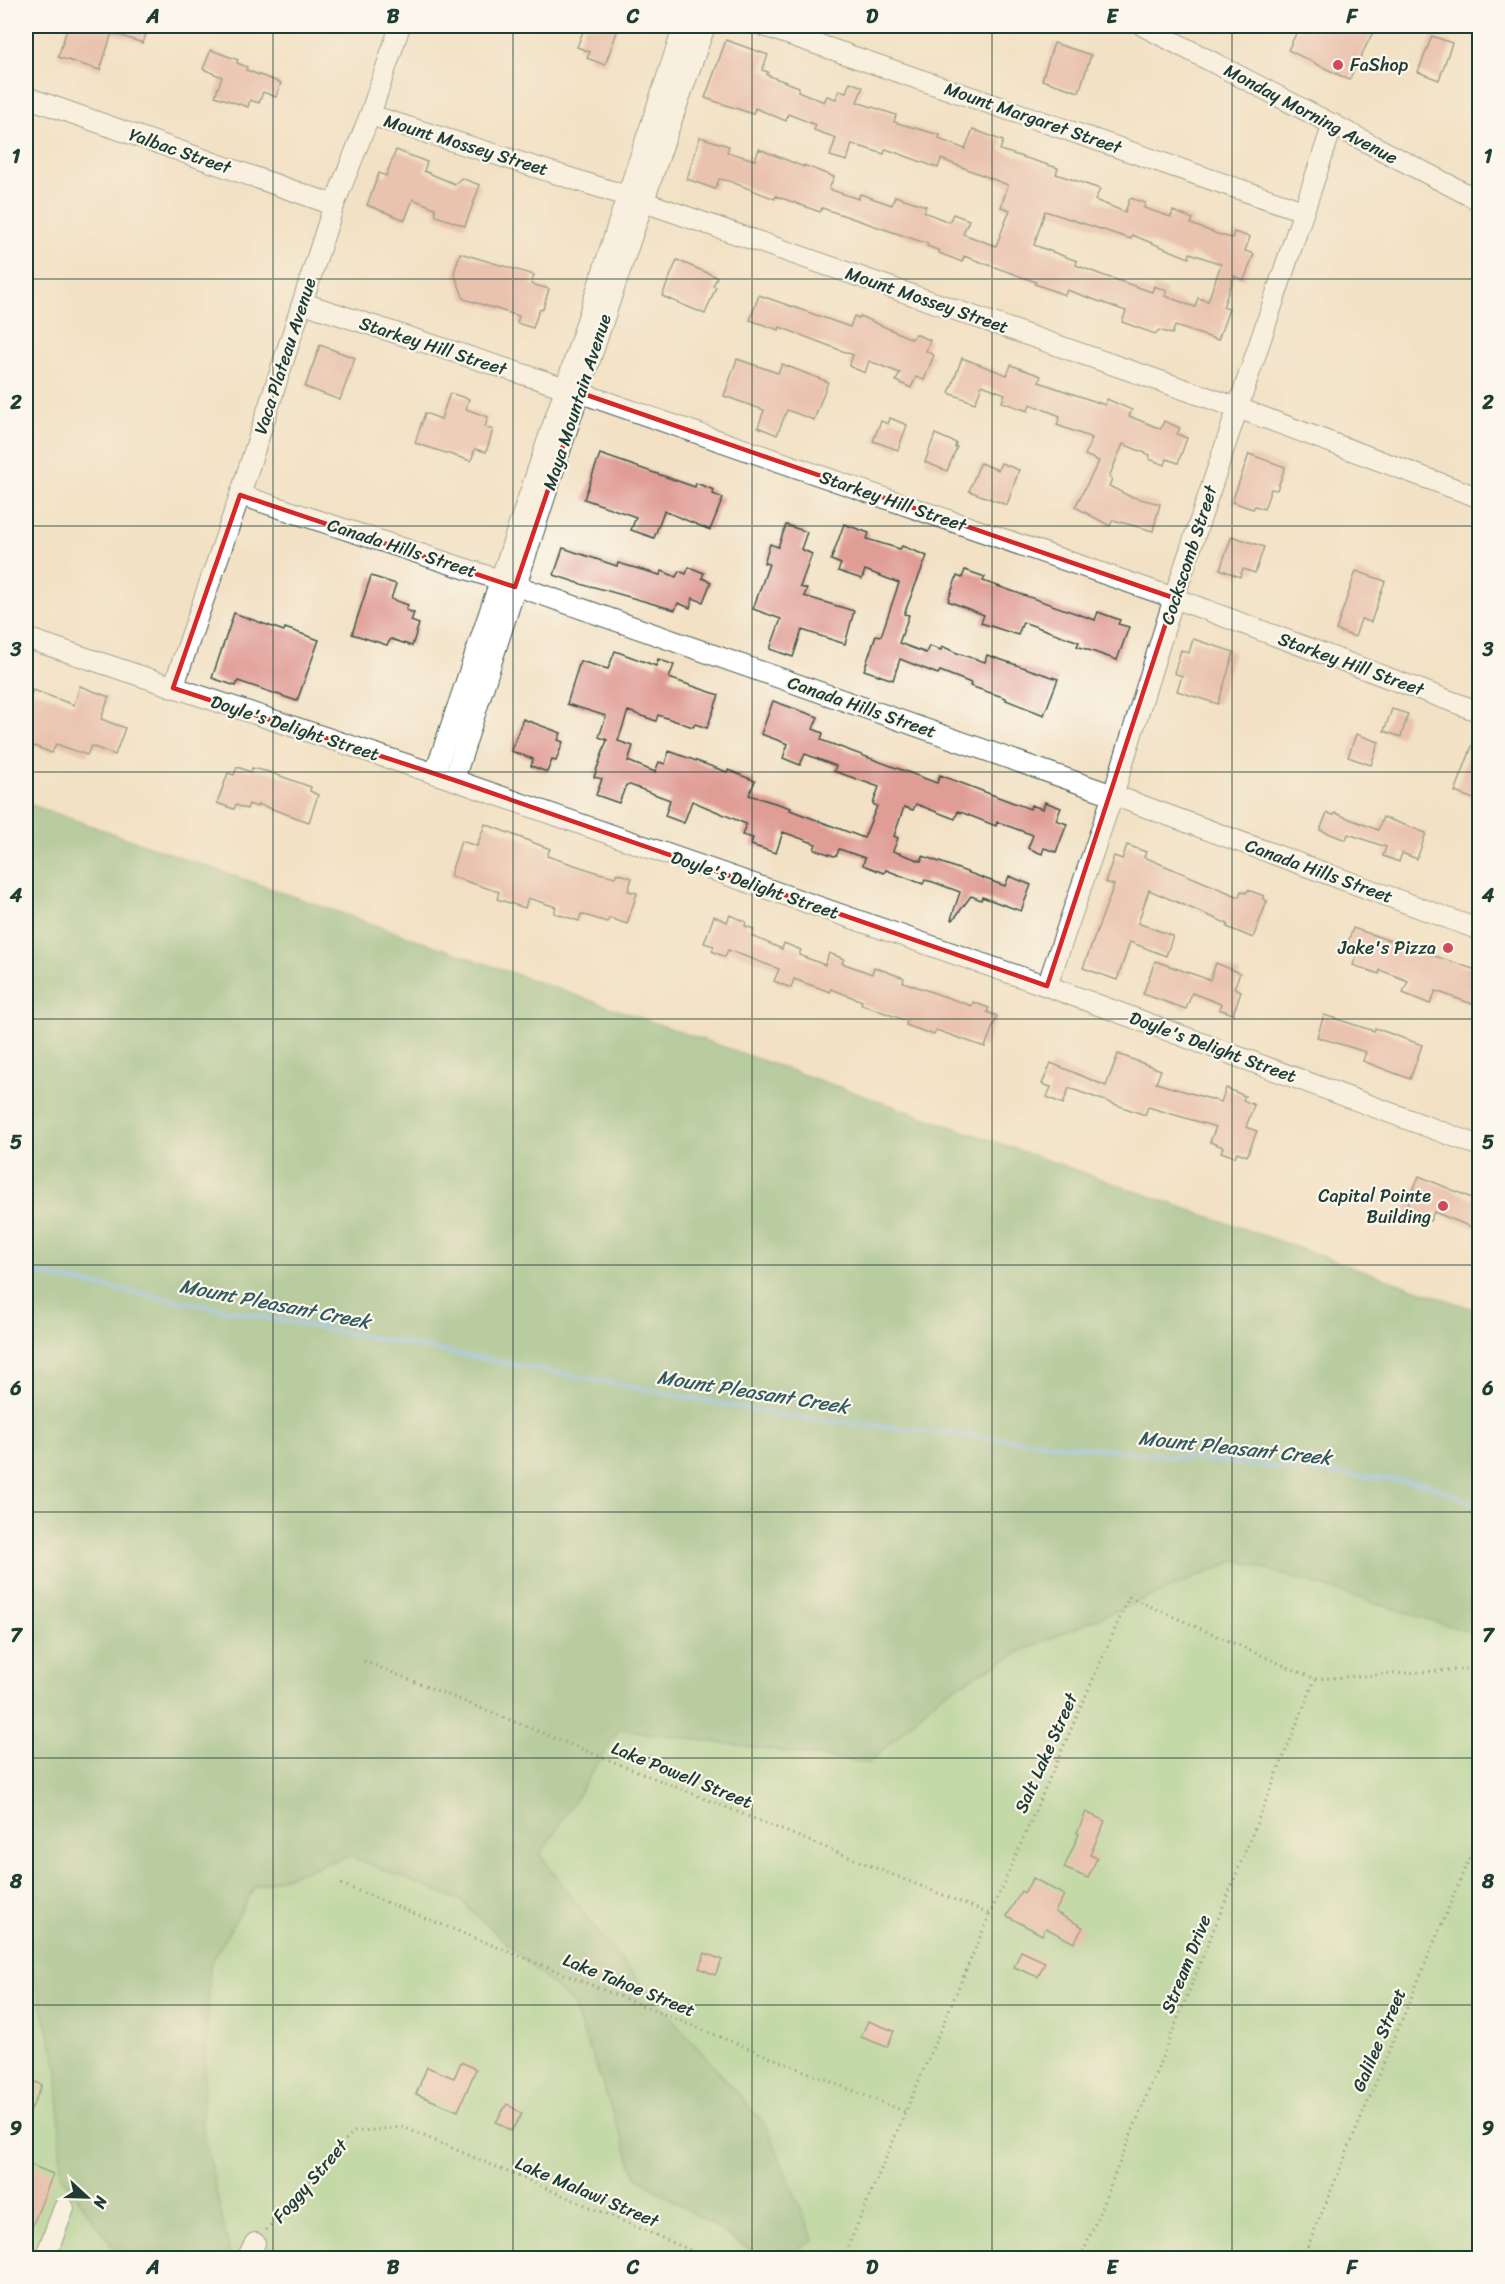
<svg xmlns="http://www.w3.org/2000/svg" width="1505" height="2284" font-family="Sriracha,sans-serif">
  <rect width="100%" height="100%" fill="#fbf7ec"/>
  <filter id="ink" filterUnits="userSpaceOnUse"><feTurbulence type="fractalNoise" baseFrequency=".0167" numOctaves="2"/><feDisplacementMap in="SourceGraphic" scale="12" xChannelSelector="R" yChannelSelector="G"/><feConvolveMatrix kernelMatrix="1 2 1 2 8 2 1 2 1" color-interpolation-filters="sRGB"/></filter>
  <filter id="wash" filterUnits="userSpaceOnUse"><feTurbulence type="fractalNoise" baseFrequency=".008" numOctaves="4" result="noise"/><feDisplacementMap in="SourceGraphic" scale="24" xChannelSelector="R" yChannelSelector="G"/><feGaussianBlur stdDeviation="1.35" result="paint"/><feColorMatrix in="noise" values="0 0 0 0 0 0 0 0 0 0 0 0 0 0 0 0 0 1.4 0 .05"/><feComposite in="paint" operator="in"/></filter>
  <g filter="url(#wash)">
    <rect width="100%" height="100%" fill="#f2e1c5"/>
    <!-- green -->
    <g fill="#8dce85" stroke="#56865c" stroke-width="1.5">
      <path d="M1237,1560L1479,1635V2258H781L814,2239L606,1943L540,1855L619,1729L869,1763L940,1695L1025,1649Z"/>
      <path d="M350,1856L461,1901L573,2004L636,2176L763,2258H227L230,2255L202,2126L210,1965L255,1887Z"/>
      <path d="M26,1946L58,2067L61,2176L116,2251L128,2258H26Z"/>
    </g>
    <!-- forest -->
    <path fill="#72b172" stroke="#487753" stroke-width="1.5" d="M26,803L1479,1311V1635L1237,1560L1025,1649L940,1695L869,1763L619,1729L540,1855L606,1943L766,2126L814,2240L781,2258H763L636,2176L573,2004L461,1901L350,1856L255,1886L210,1965L202,2125L230,2256L227,2258H128L116,2251L61,2176L58,2067L26,1946Z"/>
    <g fill="none" stroke-linecap="round" stroke-linejoin="round">
      <!-- stream -->
      <path stroke="#6cb3e3" stroke-width="5" d="M26,1272L785,1416L1424,1483L1480,1505"/>
    </g>
    <g id="blocks">
      <!-- building -->
      <g fill="#e09d96" fill-rule="evenodd">
        <path d="M68,26H149L143,43L112,33L100,70L58,57Z"/>
        <path d="M585,26H619L605,65L587,58L590,52L577,47Z"/>
        <path d="M1300,26H1376L1349,80L1288,50Z"/>
        <path d="M1432,36L1452,43L1439,80L1418,72Z"/>
        <path d="M726,40L768,55L762,70L768,72L767,75L799,87L798,91L824,102L827,96L836,99L839,90L846,92L850,82L863,87L857,102L896,115L894,122L940,135L939,139L965,149L973,129L1003,141L1000,150L1058,168L1056,174L1100,189L1095,200L1125,212L1130,198L1145,203L1144,208L1171,217L1173,211L1193,219L1191,224L1220,235L1232,238L1234,232L1250,237L1245,251L1254,254L1244,280L1234,276L1223,307L1229,309L1218,340L1175,326L1172,334L1159,330L1155,334L1122,322L1126,311L1067,290L1065,295L1035,284L1036,282L964,256L962,262L939,253L940,251L927,246L928,244L822,208L820,212L776,196L775,199L729,181L719,179L715,189L687,179L700,137L729,146L727,152L755,160L759,149L804,167V165L834,177L829,189L858,199L860,194L892,205L895,196L926,206L924,212L949,222L953,214L969,220L963,234L996,246L1010,210L1001,207L1008,185L941,159L938,168L886,149L884,154L852,144L847,161L830,156L836,138L814,130L816,125L788,114L786,121L755,108L753,114L705,98ZM1045,211L1131,239L1132,235L1189,258L1190,253L1221,264L1208,301L1198,298L1195,307L1165,296L1167,291L1154,286L1152,292L1102,275L1076,265L1077,261L1034,245Z"/>
        <path d="M1054,43L1091,55L1079,92L1042,80Z"/>
        <path d="M211,50L238,60L237,63L247,67L246,70L281,83L276,97L263,92L259,103L250,100L248,107L215,96L222,77L203,69Z"/>
        <path d="M396,150L427,162L424,171L455,184L461,178L480,185L465,226L436,216L435,208L413,199L405,220L367,205L379,173L386,176Z"/>
        <path d="M460,253L534,275L531,284L549,289L543,309L539,310L533,328L517,323L519,316L464,299L454,273Z"/>
        <path d="M677,260L717,277L713,286L716,287L705,314L662,296Z"/>
        <path d="M759,295L850,327L854,316L859,318L860,316L912,339L915,334L930,340L926,351L934,355L924,380L916,377L911,388L896,381L900,373L869,361L865,373L849,366L853,355L780,327L779,330L750,320Z"/>
        <path d="M320,345L355,358L340,400L305,387Z"/>
        <path d="M962,358L1007,375L1011,365L1041,376L1039,382L1105,405L1107,399L1132,410L1129,416L1161,429L1164,421L1180,428L1177,434L1187,438L1178,463L1167,459L1165,465L1149,459L1150,455L1123,444L1109,477L1112,479L1109,486L1129,496L1160,504L1153,531L1113,520L1110,526L1075,507L1099,461L1085,455L1092,438L1057,425L1060,416L1030,404L1028,411L1002,402L1005,394L982,385L975,403L949,393Z"/>
        <path d="M737,359L778,373L782,364L828,382L814,420L787,410L777,435L758,427L764,410L724,396Z"/>
        <path d="M450,393L469,399L466,409L488,417L485,427L493,430L486,452L475,449L471,461L415,443L425,413L441,419Z"/>
        <path d="M890,418L907,425L898,450L873,441L881,421L888,424Z"/>
        <path d="M935,434L956,443L955,447H957L947,471L925,462Z"/>
        <path d="M600,454L695,487L696,483L714,490L713,494L723,498L710,530L664,511L654,538L631,530L636,517L584,499Z"/>
        <path d="M1249,454L1285,467L1277,490L1271,489L1264,509L1255,506L1253,509L1232,502Z"/>
        <path d="M980,463L998,470L1001,463L1019,470L1007,505L969,491Z"/>
        <path d="M844,524L869,533L867,539L900,549L902,546L927,556L904,614L909,615L899,643L926,653L929,646L941,650L942,646L957,653L985,662L987,655L1058,679L1044,715L1006,700V698L970,686L971,683L940,671L938,674L900,659L893,680L864,670L876,635L881,636L899,583L865,570L862,579L838,571L841,564L831,560Z"/>
        <path d="M786,525L807,532L801,549L812,554L800,587L807,589L804,596L854,611L845,644L802,630L793,657L770,649L781,619L753,609L769,564L764,563L770,544L778,547Z"/>
        <path d="M1232,536L1264,547L1255,573L1243,569L1240,577L1220,569Z"/>
        <path d="M563,548L617,566L618,563L660,575L662,571L676,577L679,571L686,574L689,567L704,573L702,578L711,582L703,602L693,598L690,608L678,603L675,610L591,586L590,587L554,575Z"/>
        <path d="M965,570L985,577L983,581L1095,620L1098,612L1120,620L1118,624L1129,627L1117,660L1077,646L1079,642L1023,622L1018,635L981,623L984,615L948,601L957,576L962,578Z"/>
        <path d="M1356,571L1385,581L1371,622L1361,619L1355,637L1336,630Z"/>
        <path d="M371,576L396,584L391,599L408,605L406,610L414,613L411,621L419,624L412,646L391,639L387,645L352,634Z"/>
        <path d="M234,613L284,631L285,628L319,640L297,701L238,681L236,686L212,678Z"/>
        <path d="M1193,639L1234,652L1218,704L1177,691L1182,676L1174,673L1181,650L1189,653Z"/>
        <path d="M615,651L656,666L658,659L674,665L669,678L719,695L707,728L695,724L693,727L658,715L656,721L628,711L618,741L633,746L628,761L655,772L659,762L665,764L669,751L727,772L728,770L755,781L749,795L791,808L790,810L864,838L877,806L873,804L879,787L834,771L836,766L805,754L800,765L783,758L788,744L761,734L773,701L818,717L813,729L823,733L821,740L937,783L940,775L1030,809L1031,805L1043,809L1045,802L1061,808L1056,820L1067,824L1056,852L1044,848L1042,854L1028,848L1033,835L997,822L996,826L958,811L955,819L916,804L913,810L904,807L894,836L898,838L893,851L921,861L923,856L1005,886L1009,876L1031,885L1021,911L982,897L981,900L971,896L953,920L951,919L960,892L933,882L925,880L923,884L886,870L884,873L863,865L865,858L839,849L837,855L834,856L814,849L816,844L783,832L776,853L751,845L753,838L742,835L746,824L692,801L684,823L665,816L670,800L630,785H626L619,803L596,795L602,779L594,777L607,740L599,737L606,716L567,704L580,661L608,669Z"/>
        <path d="M80,686L109,697L101,719L125,728L115,755L91,746L87,755L56,744L52,753L26,743V698L29,700L33,690L74,705Z"/>
        <path d="M1392,709L1408,714L1401,737L1384,731Z"/>
        <path d="M523,719L561,733L558,740L563,742L556,761L552,760L547,772L531,766L533,759L511,751Z"/>
        <path d="M1478,730H1479V801L1455,792Z"/>
        <path d="M1356,734L1379,742L1371,765L1348,757Z"/>
        <path d="M237,767L251,772L252,768L269,772L311,787L310,791L318,795L309,822L258,804L257,807L249,804L247,809L236,805L234,809L217,803L228,773L234,775Z"/>
        <path d="M1327,813L1334,815L1335,813L1378,830L1383,817L1426,833L1417,859L1402,853L1399,862L1383,856L1386,847L1348,834L1346,840L1320,830Z"/>
        <path d="M485,824L550,849L547,856L599,873L615,877L617,873L632,878L628,891L637,893L627,924L610,918L607,922L581,914L579,921L554,913L556,907L528,898L525,908L497,899L499,892L450,876L461,841L477,846Z"/>
        <path d="M1127,845L1146,852L1144,857L1239,897L1241,891L1246,893L1248,890L1264,896L1263,899L1267,901L1253,938L1227,927L1228,924L1149,890L1138,923L1173,936L1166,956L1130,942L1117,980L1083,968L1114,885L1105,882L1114,856L1122,859Z"/>
        <path d="M730,915L746,922L745,926L754,929L752,936L782,949L784,943L801,950L799,955L825,965L829,953L844,959L842,963L872,974L874,967L904,978L903,982L972,1006L973,1002L989,1008L987,1012L997,1016L985,1047L936,1030L934,1035L906,1025L907,1021L861,1004L862,1001L831,989L830,992L794,979L791,988L774,981L779,969L728,950L725,957L712,951L714,946L704,943L714,916L727,922Z"/>
        <path d="M1353,928L1479,971V992L1475,1005L1436,991L1430,1004L1403,993L1408,981L1380,970L1379,974L1353,965L1358,952L1346,948Z"/>
        <path d="M1155,961L1210,980L1216,963L1240,973L1234,988L1241,991L1233,1014L1219,1009L1221,1004L1192,993L1186,1009L1143,994Z"/>
        <path d="M1324,1015L1374,1031L1375,1028L1422,1045L1410,1079L1363,1061L1366,1052L1317,1037Z"/>
        <path d="M1118,1054L1161,1070L1156,1083L1221,1102L1226,1088L1245,1096L1243,1100L1254,1105L1246,1127L1257,1131L1247,1156L1237,1152L1235,1157L1221,1152L1223,1147L1210,1142L1216,1127L1148,1107L1145,1115L1069,1088L1063,1104L1047,1097L1051,1087L1042,1084L1051,1063L1106,1086Z"/>
        <path d="M1419,1176L1479,1201V1214L1474,1228L1434,1212L1430,1221L1405,1211Z"/>
        <path d="M1086,1812L1105,1821L1090,1855L1097,1858L1088,1878L1064,1868L1079,1834L1077,1833Z"/>
        <path d="M1033,1878L1064,1895L1055,1912L1083,1927L1074,1943L1046,1928L1042,1935L1007,1916L1021,1891L1024,1893Z"/>
        <path d="M1021,1951L1045,1962L1038,1977L1014,1967Z"/>
        <path d="M705,1953L722,1960L715,1975L699,1968Z"/>
        <path d="M868,2021L894,2031L887,2047L861,2037Z"/>
        <path d="M461,2062L476,2069L458,2111L416,2094L427,2067L454,2078Z"/>
        <path d="M26,2078L42,2085L26,2121Z"/>
        <path d="M507,2104L522,2114L511,2131L496,2122Z"/>
        <path d="M26,2163L53,2174L26,2242Z"/>
      </g>
    </g>
  </g>
  <g filter="url(#ink)">
    <use href="#blocks" fill-opacity="0" stroke="#3f564a" stroke-width="1.5"/>
    <g fill="none" stroke-linecap="round" stroke-linejoin="round">
      <!-- minor casing -->
      <g stroke="#3f564a" stroke-width="22">
        <g id="minor">
          <path d="M764,26L1303,211"/>
          <path d="M1143,26L1480,201"/>
          <path d="M26,97L334,205"/>
          <path d="M370,115L627,196L1238,408L1480,498"/>
          <path d="M303,303L581,393L1174,598L1480,712"/>
          <path d="M240,495L500,580L1113,795L1480,930"/>
          <path d="M26,638L454,780L1047,986L1480,1146"/>
          <path d="M173,688L240,495L334,205L370,115L400,26"/>
          <path d="M435,773L565,389L627,196L684,26"/>
          <path d="M454,780C534,527 616,275 705,26"/>
          <path d="M1047,986L1113,795L1174,598L1333,124"/>
          <path d="M45,2258L64,2208"/>
          <path d="M247,2258L255,2243"/>
        </g>
      </g>
      <!-- path -->
      <g stroke="#3f564a" stroke-width="3" stroke-dasharray="1.5 4.5" stroke-linecap="butt">
        <path d="M364,1661L990,1914"/>
        <path d="M341,1884L906,2112"/>
        <path d="M266,2230L353,2132L403,2127L709,2258"/>
        <path d="M843,2258L990,1914L1129,1597L1315,1679L1480,1668"/>
        <path d="M1081,2258L1315,1679"/>
        <path d="M1303,2258L1480,1832"/>
      </g>
      <!-- minor -->
      <use href="#minor" stroke="#fff" stroke-width="20"/>
    </g>
  </g>
  <!-- marked area -->
  <path d="M0 0H1505V2284H0ZM581,393L1174,598L1047,986L454,780L173,688L240,495L515,587Z" fill="#f2e1c5" fill-opacity=".55" fill-rule="evenodd"/>
  <path fill="none" stroke="#d62828" stroke-width="4.5" stroke-linejoin="round" d="M581,393L1174,598L1047,986L454,780L173,688L240,495L515,587Z"/>
  <!-- grid -->
  <path fill="none" stroke="#1f3d34" stroke-width="1.5" stroke-opacity="0.55" d="M273,26V2258M513,26V2258M752,26V2258M992,26V2258M1232,26V2258M26,279H1480M26,526H1480M26,772H1480M26,1019H1480M26,1265H1480M26,1512H1480M26,1758H1480M26,2005H1480"/>
  <!-- markers -->
  <g fill="#d1495b" stroke="#fbf7ec" stroke-width="2">
    <circle cx="1338" cy="65" r="6"/>
    <circle cx="1448" cy="948" r="6"/>
    <circle cx="1443" cy="1206" r="6"/>
  </g>
  <g text-anchor="middle" dominant-baseline="central" stroke-width="4.5" stroke-linejoin="round" paint-order="stroke">
    <!-- poi labels -->
    <g font-size="18" fill="#1f3d34" stroke="#fbf7ec" text-anchor="end">
      <text x="1350" y="65" text-anchor="start">FaShop</text>
      <text x="1436" y="948">Jake's Pizza</text>
      <text x="1431" y="1196">Capital Pointe<tspan x="1431" dy="21">Building</tspan></text>
    </g>
    <!-- street labels -->
    <g font-size="18" fill="#1f3d34" stroke="#fbf7ec">
      <text transform="translate(1311 114) rotate(28)">Monday Morning Avenue</text>
      <text transform="translate(1033 118) rotate(19)">Mount Margaret Street</text>
      <text transform="translate(466 145) rotate(17)">Mount Mossey Street</text>
      <text transform="translate(180 151) rotate(19)">Yalbac Street</text>
      <text transform="translate(927 300) rotate(19)">Mount Mossey Street</text>
      <text transform="translate(433 346) rotate(18)">Starkey Hill Street</text>
      <text transform="translate(285 356) rotate(-72)">Vaca Plateau Avenue</text>
      <text transform="translate(577 402) rotate(-72)">Maya Mountain Avenue</text>
      <text transform="translate(893 501) rotate(19)">Starkey Hill Street</text>
      <text transform="translate(402 548) rotate(18)">Canada Hills Street</text>
      <text transform="translate(1189 555) rotate(-72)">Cockscomb Street</text>
      <text transform="translate(1351 664) rotate(20)">Starkey Hill Street</text>
      <text transform="translate(862 707) rotate(19)">Canada Hills Street</text>
      <text transform="translate(295 728) rotate(18)">Doyle's Delight Street</text>
      <text transform="translate(1319 871) rotate(20)">Canada Hills Street</text>
      <text transform="translate(755 885) rotate(19)">Doyle's Delight Street</text>
      <text transform="translate(1213 1047) rotate(20)">Doyle's Delight Street</text>
      <text transform="translate(1046 1753) rotate(-66)">Salt Lake Street</text>
      <text transform="translate(682 1775) rotate(22)">Lake Powell Street</text>
      <text transform="translate(1186 1964) rotate(-68)">Stream Drive</text>
      <text transform="translate(629 1985) rotate(22)">Lake Tahoe Street</text>
      <text transform="translate(1379 2040) rotate(-67)">Galilee Street</text>
      <text transform="translate(310 2181) rotate(-49)">Foggy Street</text>
      <text transform="translate(587 2192) rotate(23)">Lake Malawi Street</text>
    </g>
    <!-- water labels -->
    <g font-size="20" font-style="italic" fill="#325a60" stroke="#fbf7ec">
      <text transform="translate(275 1304) rotate(11)">Mount Pleasant Creek</text>
      <text transform="translate(753 1392) rotate(9)">Mount Pleasant Creek</text>
      <text transform="translate(1235 1448) rotate(6)">Mount Pleasant Creek</text>
    </g>
  </g>
  <!-- margin -->
  <rect width="1505" height="2284" fill="none" stroke="#fbf7ec" stroke-width="66"/>
  <!-- north arrow -->
  <g transform="translate(87 2197) rotate(112)" stroke="#fbf7ec" stroke-width="4.5" paint-order="stroke">
  <path d="M0-4.5L10 22L0 15L-10 22Z" fill="#1f3d34"/>
  <text y="-9" font-size="16" font-weight="bold" text-anchor="middle" fill="#1f3d34">N</text>
  </g>
  <rect x="33" y="33" width="1439" height="2218" fill="none" stroke="#1f3d34" stroke-width="2"/>
  <g font-size="20" text-anchor="middle" font-weight="bold" fill="#1f3d34">
    <text x="153" y="23">A</text>
    <text x="393" y="23">B</text>
    <text x="633" y="23">C</text>
    <text x="872" y="23">D</text>
    <text x="1112" y="23">E</text>
    <text x="1352" y="23">F</text>
    <text x="16" y="163">1</text>
    <text x="1488" y="163">1</text>
    <text x="16" y="409">2</text>
    <text x="1488" y="409">2</text>
    <text x="16" y="656">3</text>
    <text x="1488" y="656">3</text>
    <text x="16" y="902">4</text>
    <text x="1488" y="902">4</text>
    <text x="16" y="1149">5</text>
    <text x="1488" y="1149">5</text>
    <text x="16" y="1395">6</text>
    <text x="1488" y="1395">6</text>
    <text x="16" y="1642">7</text>
    <text x="1488" y="1642">7</text>
    <text x="16" y="1888">8</text>
    <text x="1488" y="1888">8</text>
    <text x="16" y="2135">9</text>
    <text x="1488" y="2135">9</text>
    <text x="153" y="2274">A</text>
    <text x="393" y="2274">B</text>
    <text x="633" y="2274">C</text>
    <text x="872" y="2274">D</text>
    <text x="1112" y="2274">E</text>
    <text x="1352" y="2274">F</text>
  </g>
</svg>
